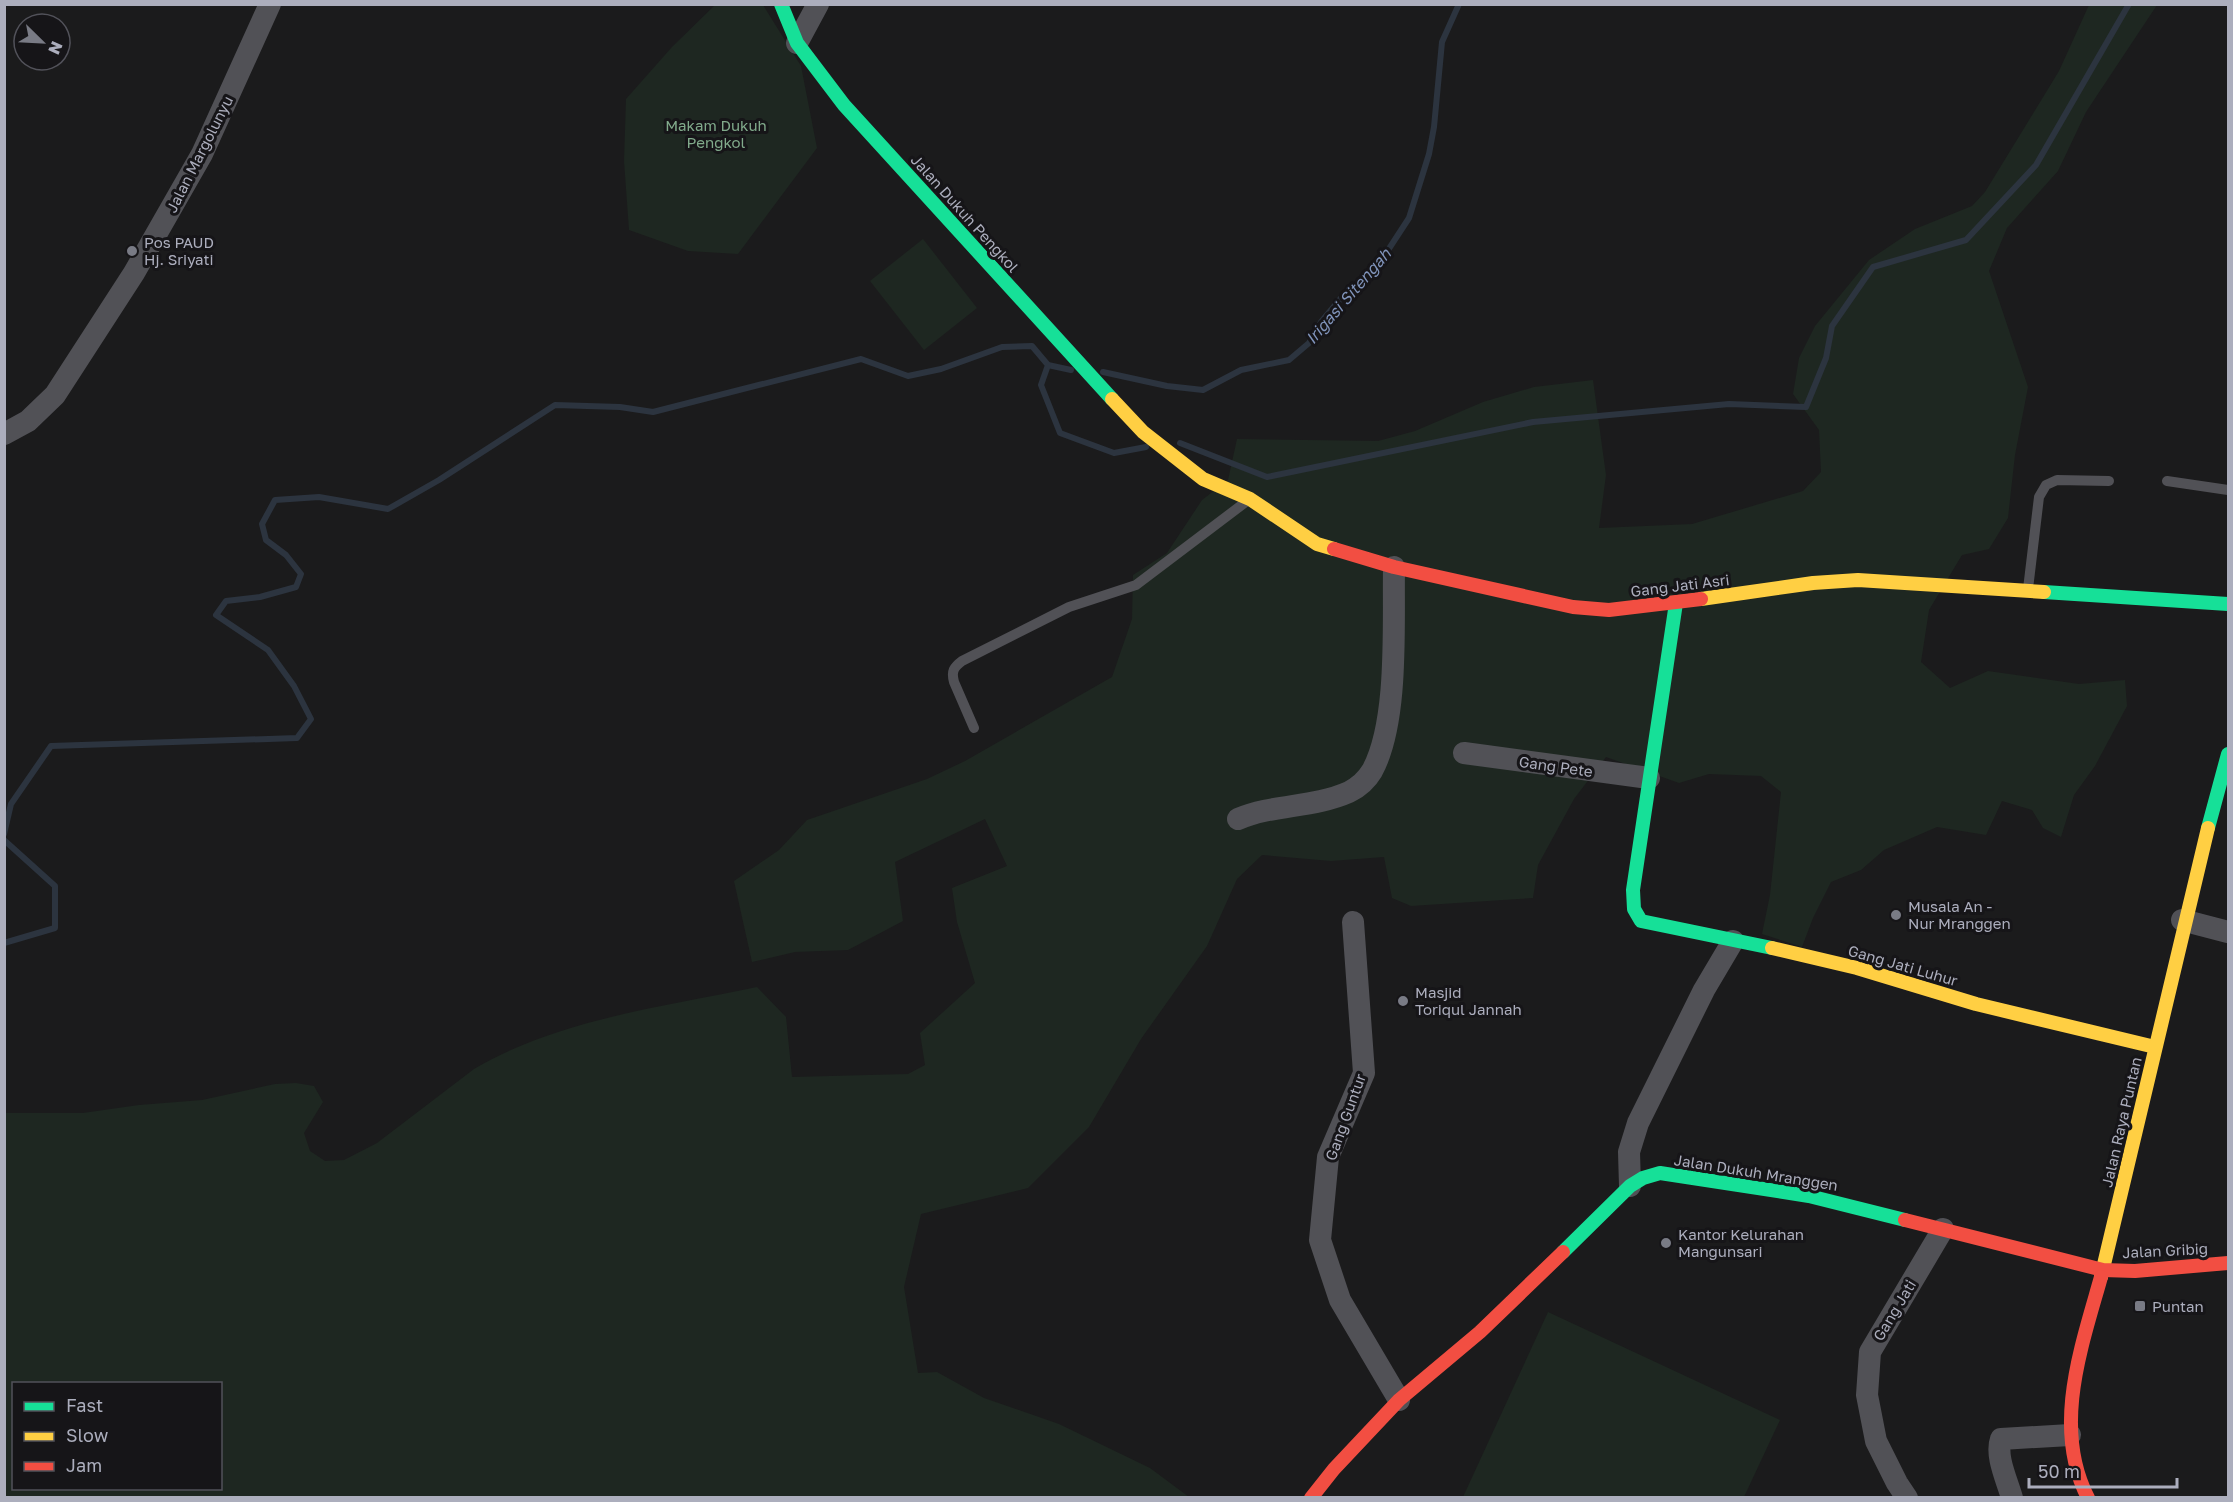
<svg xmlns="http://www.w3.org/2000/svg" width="2233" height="1502" font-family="'Golos Text',sans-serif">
  <rect width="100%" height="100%" fill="#1b1b1c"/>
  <!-- green -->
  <g fill="#1e2721" fill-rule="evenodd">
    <path d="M715,5H763L801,66L817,148L738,254L688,251L629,230L624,161L626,99L672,47Z"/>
    <path d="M2089,5H2157L2086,112L2058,171L2007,228L1989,271L2028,387L2015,455L2008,518L1989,549L1962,555L1929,610L1921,662L1950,688L1988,671L2079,684L2125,680L2127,706L2095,766L2074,795L2061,837L2043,828L2032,810L2002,801L1986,835L1937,827L1884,850L1861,870L1831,882L1813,918L1802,947L1762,934L1770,895L1781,792L1761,776L1709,774L1679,783L1606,757L1574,799L1538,865L1533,898L1411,906L1392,898L1384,857L1331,861L1262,855L1237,879L1207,946L1141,1039L1089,1127L1028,1188L921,1214L904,1287L918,1373L937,1372L984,1398L1059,1424L1150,1468L1189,1497L5,1498V1113H83L139,1105L202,1100L275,1084L296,1083L314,1086L323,1102L304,1133L310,1151L325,1161L344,1160L377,1143L474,1069C559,1019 663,1007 757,987L786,1017L792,1077L908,1074L925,1065L920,1033L975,983L957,922L952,888L1007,866L985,819L895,862L903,921L848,950L795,952L752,962L734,881L779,850L807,820L927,779L965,761L1112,677L1132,619L1133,575L1167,553L1202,500L1228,480L1237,439L1378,441L1415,431L1483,402L1534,387L1593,380L1606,475L1599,528L1692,524L1803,491L1821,472L1819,430L1793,394L1799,358L1815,326L1869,260L1915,229L1972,206L1985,192L2059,71ZM14,1384H220V1488H14Z"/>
    <path d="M923,239L977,308L924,350L870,281Z"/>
    <path d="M1548,1312L1780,1420L1744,1497H1463Z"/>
  </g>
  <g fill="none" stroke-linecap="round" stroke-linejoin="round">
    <!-- stream -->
    <g stroke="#2c343f" stroke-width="6">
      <path d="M1048,365L1071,370"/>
      <path d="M1103,372L1167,386L1203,390L1241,370L1289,360L1309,343L1321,322L1347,291L1379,264L1409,218L1429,154L1434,127L1442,42L1459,4"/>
      <path d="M1180,443L1267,477L1533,422L1729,404L1806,407L1826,358L1832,326L1873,267L1966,240L2036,165L2129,4"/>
      <path d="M4,834L11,804L51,746L297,738L311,719L294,686L268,650L216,615L226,601L260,597L296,587L301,574L286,555L266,540L262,524L275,500L319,497L388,509L439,480L555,405L620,407L653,412L861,359L908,376L941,369L1002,347L1032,346L1048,365L1041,385L1060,433L1114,453L1146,447"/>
      <path d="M4,840L55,886V928L4,943"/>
    </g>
    <!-- lane -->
    <g stroke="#515156" stroke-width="10">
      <path d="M2167,481L2228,490"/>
      <path d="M2028,589L2039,497L2046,485L2057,480L2109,481"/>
      <path d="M974,728L954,682C951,671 954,667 962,661L1069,607L1136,585L1247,501"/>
    </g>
    <!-- street -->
    <g stroke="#515156" stroke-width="22">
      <path d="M797,43L818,4"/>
      <path d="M4,434L28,421L55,395L134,273L202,154L270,4"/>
      <path d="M1464,753L1649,778"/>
      <path d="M1238,819C1274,804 1313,808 1349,792C1359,787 1366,781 1372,771C1399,722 1393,623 1394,567"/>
      <path d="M2182,920L2228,932"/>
      <path d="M1353,922L1364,1073L1328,1157L1320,1240L1340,1300L1399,1400"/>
      <path d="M1630,1186L1629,1152L1638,1123L1704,990L1733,941"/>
      <path d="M1907,1498L1897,1483L1876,1441L1867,1395L1870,1352L1943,1229"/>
      <path d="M2012,1498C2007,1480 1995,1456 2001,1439L2070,1435"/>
    </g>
    <!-- fast -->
    <g stroke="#16e098" stroke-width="14">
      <path d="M781,4L797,43L844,105L1112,399"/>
      <path d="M2044,592L2228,604"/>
      <path d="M1676,603L1633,890L1634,909L1641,921L1772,948"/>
      <path d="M2208,828L2228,754"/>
      <path d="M1563,1252L1630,1186L1643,1178L1660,1173L1809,1196L1905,1220"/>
    </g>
    <!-- slow -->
    <g stroke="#ffcf43" stroke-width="14">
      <path d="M1112,399L1143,432L1203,479L1250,499L1317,544L1334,549"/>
      <path d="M1701,599L1813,583L1858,580L2044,592"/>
      <path d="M1772,948L1857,968L1976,1004L2155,1047"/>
      <path d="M2101,1277L2208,828"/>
    </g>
    <!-- jam -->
    <g stroke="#f24e42" stroke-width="14">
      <path d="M1334,549L1394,567L1573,607L1609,610L1701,599"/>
      <path d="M1905,1220L2103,1270L2135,1271L2228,1263"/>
      <path d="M1311,1498L1334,1469L1399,1400L1480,1332L1563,1252"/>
      <path d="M2088,1498C2052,1428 2081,1348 2101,1277"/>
    </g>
  </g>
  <!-- markers -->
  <g fill="#797b85" stroke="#161518" stroke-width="2">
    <circle cx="132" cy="251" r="6"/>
    <circle cx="1896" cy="915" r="6"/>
    <circle cx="1403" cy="1001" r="6"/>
    <circle cx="1666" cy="1243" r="6"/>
    <rect x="2134" y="1300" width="12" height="12" rx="3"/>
  </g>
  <g text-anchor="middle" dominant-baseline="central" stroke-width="6" stroke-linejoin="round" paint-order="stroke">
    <!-- park labels -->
    <g font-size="15" fill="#81aa8b" stroke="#161518">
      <text x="716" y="125">Makam Dukuh<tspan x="716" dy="17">Pengkol</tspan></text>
    </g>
    <!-- street labels -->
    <g font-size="15" fill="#acaebd" stroke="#161518">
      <text transform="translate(199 154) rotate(-63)">Jalan Margolunyu</text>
      <text transform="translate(965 213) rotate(48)">Jalan Dukuh Pengkol</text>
      <text transform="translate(1680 585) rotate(-7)">Gang Jati Asri</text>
      <text transform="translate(1556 766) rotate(8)">Gang Pete</text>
      <text transform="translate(1903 965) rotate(16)">Gang Jati Luhur</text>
      <text transform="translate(1345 1117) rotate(-70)">Gang Guntur</text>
      <text transform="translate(2121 1122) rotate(-77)">Jalan Raya Puntan</text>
      <text transform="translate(1756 1172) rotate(9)">Jalan Dukuh Mranggen</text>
      <text transform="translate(2165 1250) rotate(-3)">Jalan Gribig</text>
      <text transform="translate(1894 1310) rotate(-59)">Gang Jati</text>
    </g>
    <!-- poi labels -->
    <g font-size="15" fill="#acaebd" stroke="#161518" text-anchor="start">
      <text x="144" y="242">Pos PAUD<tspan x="144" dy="17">Hj. Sriyati</tspan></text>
      <text x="1908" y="906">Musala An -<tspan x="1908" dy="17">Nur Mranggen</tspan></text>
      <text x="1415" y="992">Masjid<tspan x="1415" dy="17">Toriqul Jannah</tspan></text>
      <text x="1678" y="1234">Kantor Kelurahan<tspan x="1678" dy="17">Mangunsari</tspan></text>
      <text x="2152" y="1306">Puntan</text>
    </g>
    <!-- water labels -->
    <g font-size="16" font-style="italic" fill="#8094bb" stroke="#161518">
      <text transform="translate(1348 296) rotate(-49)">Irigasi Sitengah</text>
    </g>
  </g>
  <!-- border -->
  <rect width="2233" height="1502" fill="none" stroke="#acaebd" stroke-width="12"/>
  <!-- legend -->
  <rect x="12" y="1382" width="210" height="108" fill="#161518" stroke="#52525a" stroke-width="1.5"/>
  <rect x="24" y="1402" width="30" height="9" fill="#16e098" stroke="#52525a" stroke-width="1.5"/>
  <text x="66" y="1412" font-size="18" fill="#acaebd">Fast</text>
  <rect x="24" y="1432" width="30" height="9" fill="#ffcf43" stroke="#52525a" stroke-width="1.5"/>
  <text x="66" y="1442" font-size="18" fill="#acaebd">Slow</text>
  <rect x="24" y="1462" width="30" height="9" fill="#f24e42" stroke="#52525a" stroke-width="1.5"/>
  <text x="66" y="1472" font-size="18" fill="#acaebd">Jam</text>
  <!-- north arrow -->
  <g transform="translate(42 42) rotate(114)"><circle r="28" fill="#161518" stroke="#52525a" stroke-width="1.5"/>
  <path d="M0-4.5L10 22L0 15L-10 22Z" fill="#797b85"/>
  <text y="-9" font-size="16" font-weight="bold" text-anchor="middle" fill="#acaebd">N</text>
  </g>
  <!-- scale -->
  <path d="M2029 1478v9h148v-9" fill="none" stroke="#acaebd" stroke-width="3"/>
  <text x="2038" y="1478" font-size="18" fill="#acaebd" stroke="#161518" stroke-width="4.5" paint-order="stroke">50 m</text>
</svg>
